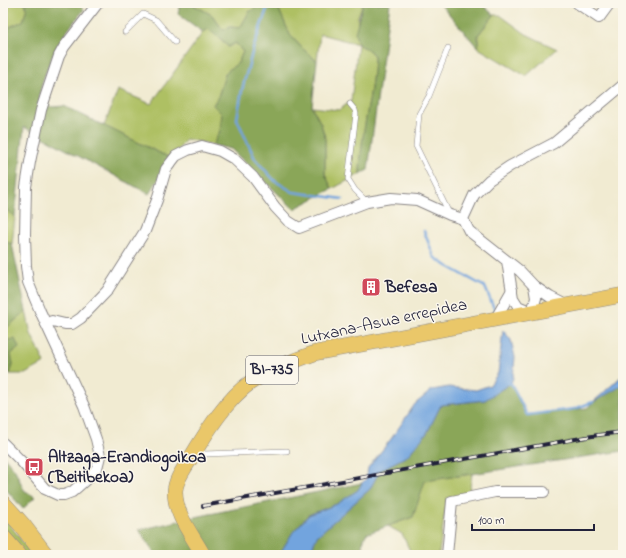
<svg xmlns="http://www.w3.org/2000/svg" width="626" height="558" font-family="'Indie Flower',sans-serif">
  <rect width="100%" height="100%" fill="#fbf7ec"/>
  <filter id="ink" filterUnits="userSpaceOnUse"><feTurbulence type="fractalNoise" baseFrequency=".025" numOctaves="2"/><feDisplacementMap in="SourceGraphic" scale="8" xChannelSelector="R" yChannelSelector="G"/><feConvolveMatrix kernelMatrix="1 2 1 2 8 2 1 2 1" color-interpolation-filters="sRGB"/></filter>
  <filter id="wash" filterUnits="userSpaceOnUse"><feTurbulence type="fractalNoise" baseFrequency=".012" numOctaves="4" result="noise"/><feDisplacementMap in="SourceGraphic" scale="16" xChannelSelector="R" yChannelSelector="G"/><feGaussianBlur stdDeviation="0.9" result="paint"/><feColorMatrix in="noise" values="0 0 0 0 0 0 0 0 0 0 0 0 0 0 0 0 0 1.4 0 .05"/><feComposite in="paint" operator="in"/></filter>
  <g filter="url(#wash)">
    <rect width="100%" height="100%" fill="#f1ebd2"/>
    <!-- green -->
    <g fill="#aec063" stroke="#68714f">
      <path d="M3,3H24L27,8L23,21L3,30Z"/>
      <path d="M190,3H259L257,7L249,12L241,28L230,27L223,30L212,15Z"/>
      <path d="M278,3H363L358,16V44L370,51L374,56C373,96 360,134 360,174L332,189L325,174V137L321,124L312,107L339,110L351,101L358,44L320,34L317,61L303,49L290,35L277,5Z"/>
      <path d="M494,15H500L526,34L557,49L526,76L478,48V35Z"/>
      <path d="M208,29L222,40L228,47L236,43L243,52L238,63L226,72L218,97L213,105L222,114L220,131L213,145L186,139L172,159L104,126L118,90L151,104L203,32Z"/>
      <path d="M3,207L15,217L12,244L3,240Z"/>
      <path d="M26,311L31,334L45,363L25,374H10L13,364L6,340L3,336V331Z"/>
      <path d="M472,474L469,495L447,498L439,553L437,555H412L402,534L388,526L413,517L424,481Z"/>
      <path d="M8,522L32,555H26L3,531V526Z"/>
    </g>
    <!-- forest -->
    <g fill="#8aa659" stroke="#56644a">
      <path d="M24,3H80L84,10C59,39 48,59 39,96L52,107L64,106L172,159L149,194L24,127L15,217L3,207V30L23,21L27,8Z"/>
      <path d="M190,3L212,15L223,30L230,27L240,28L249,12L257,7L259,3H278L277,5L290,35L303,49L317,61L312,107L321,124L325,138V174L332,189L294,209L231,149L213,145L220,131L222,114L213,105L218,97L226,72L238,63L243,52L236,43L228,47L222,40L208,29L203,32L178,14L180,5Z"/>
      <path d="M363,3H390L368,170L360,174C360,134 373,96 374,56L370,51L358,44L355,33Z"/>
      <path d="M438,3H480L494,15L478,35V48L443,7Z"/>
      <path d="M3,240L12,244L26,311L3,331Z"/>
      <path d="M3,336L6,340L15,339L19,348L11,354L13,364L10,374L3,369L6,356L3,354Z"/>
      <path d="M622,376L623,378V451L425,481L413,517L366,534L362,545L367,555H309L317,536L370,489L380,470L407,456L427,433L441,405L485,400L511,383L527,415L587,408Z"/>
      <path d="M3,455L15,470L24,490L35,497L23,509L3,486Z"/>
      <path d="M362,483L358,490L337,504L308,515L293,532L282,550L281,555H156L139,530L200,516Z"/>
    </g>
    <!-- water -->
    <g fill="#72a4de" stroke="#4a638c">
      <path d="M503,330L511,340L515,357L513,378L511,383L485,400L441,405L427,433L407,456L380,470L370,489L317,536L309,555H281L282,550L293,532L309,515L337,504L358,490L362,483L366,479L368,468L391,439L415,404L432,390L449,387L476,390L490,385L498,373Z"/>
      <path d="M623,375V385L592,403L622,376Z"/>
    </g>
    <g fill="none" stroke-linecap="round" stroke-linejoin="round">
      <!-- stream -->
      <g stroke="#72a4de" stroke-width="2.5">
        <path d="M269,3L253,49L242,90L237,119L255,159L275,181L293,192L343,199"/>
        <path d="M424,231L434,257L447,266L485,287L496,313"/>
        <path d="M509,384L511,383L527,415L574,409L593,402"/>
      </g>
    </g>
  </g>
  <g filter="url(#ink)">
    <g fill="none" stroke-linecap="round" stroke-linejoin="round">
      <!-- service casing -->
      <g stroke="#8a8686" stroke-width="6">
        <g id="service">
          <path d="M125,32L143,14L156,20L175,42"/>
          <path d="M448,48L429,96L419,114L416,146L449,213"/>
          <path d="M350,104L355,110L356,114L348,179L355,190L367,202"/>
          <path d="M200,449L204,454L287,451"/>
        </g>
      </g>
      <!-- minor casing -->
      <g stroke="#8a8686" stroke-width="12">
        <g id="minor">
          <path d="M577,3L599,18L610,3"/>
          <path d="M507,261L513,298L518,306L532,312L536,298L534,286L520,271L469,231L463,219L474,195L489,180L510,166L554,143L623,85"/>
          <path d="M534,286L550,297L566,305"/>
          <path d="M496,318L512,290"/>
          <path d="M46,324L52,321L65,324H72L81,318L107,291L145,231L157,200L166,169L176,156L188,150L202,146L220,151L234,159L253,177L275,207L288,221L299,228L367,202L391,198L417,200L450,215L463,219"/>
          <path d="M3,443L21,461L45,489L58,495H64L72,492L89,477L97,468L100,456L96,439L84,406L40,311L28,282L26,266L25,235L26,187L30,162L41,110L59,56L64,47L98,3"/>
          <path d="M447,555L452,501L495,492H544"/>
        </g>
      </g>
      <!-- primary casing -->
      <g stroke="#8a8686" stroke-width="16">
        <path id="primary" d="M203,555C193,536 175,515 175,492C175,479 186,466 192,456C207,431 227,399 251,382C271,369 293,361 315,353L623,295"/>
      </g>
      <!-- motorway casing -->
      <g stroke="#8a8686" stroke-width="18">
        <g id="motorway">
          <path d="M3,504L22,525L45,555"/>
          <path d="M3,538L18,555"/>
        </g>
      </g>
      <!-- service -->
      <use href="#service" stroke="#fff" stroke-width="5"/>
      <!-- minor -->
      <use href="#minor" stroke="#fff" stroke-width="10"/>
      <!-- primary -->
      <use href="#primary" stroke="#eac769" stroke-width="15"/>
      <!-- motorway -->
      <use href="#motorway" stroke="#eac769" stroke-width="17"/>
      <!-- rail casing -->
      <g stroke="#22223b" stroke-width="4">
        <path id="rail" d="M203,506L598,435L623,432"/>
      </g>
      <!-- rail -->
      <use href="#rail" stroke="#fbf7ec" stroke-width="2.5" stroke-dasharray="8" stroke-linecap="butt"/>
    </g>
  </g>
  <!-- icons -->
  <defs>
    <g id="building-square" transform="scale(1)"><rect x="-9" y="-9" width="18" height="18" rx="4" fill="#d1495b" stroke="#fbf7ec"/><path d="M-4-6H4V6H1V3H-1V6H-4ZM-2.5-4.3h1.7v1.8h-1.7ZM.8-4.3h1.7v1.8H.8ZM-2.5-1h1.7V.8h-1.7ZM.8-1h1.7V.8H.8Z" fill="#fff"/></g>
    <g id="bus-square" transform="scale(1)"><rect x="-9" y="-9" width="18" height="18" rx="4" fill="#d1495b" stroke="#fbf7ec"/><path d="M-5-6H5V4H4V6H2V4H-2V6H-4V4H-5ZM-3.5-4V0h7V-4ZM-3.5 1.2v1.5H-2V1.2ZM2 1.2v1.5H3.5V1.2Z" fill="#fff"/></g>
  </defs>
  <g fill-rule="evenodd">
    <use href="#building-square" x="371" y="287"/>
    <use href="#bus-square" x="34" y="467"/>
  </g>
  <g text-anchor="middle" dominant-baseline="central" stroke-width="3" stroke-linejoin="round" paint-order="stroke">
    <!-- shield labels -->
    <rect fill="#fbf7ec" stroke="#636270" stroke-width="1" x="246" y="356" width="52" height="28" rx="3"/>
    <g font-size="16" font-weight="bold" fill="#22223b">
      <text x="272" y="370">BI-735</text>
    </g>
    <!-- poi labels -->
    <g font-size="17" font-weight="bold" fill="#22223b" stroke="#fbf7ec" text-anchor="start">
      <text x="385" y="287">Befesa</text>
      <text x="48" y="457">Altzaga-Erandiogoikoa<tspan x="48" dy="20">(Beitibekoa)</tspan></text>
    </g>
    <!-- street labels -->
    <g font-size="17" fill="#22223b" stroke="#fbf7ec">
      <text transform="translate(384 322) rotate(-12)">Lutxana-Asua errepidea</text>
    </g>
  </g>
  <!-- margin -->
  <rect width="626" height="558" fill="none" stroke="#fbf7ec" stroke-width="16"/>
  <!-- scale -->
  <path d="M472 524v6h122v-6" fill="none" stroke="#22223b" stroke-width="2"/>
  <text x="478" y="524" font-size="12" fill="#22223b" stroke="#fbf7ec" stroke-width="3" paint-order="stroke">100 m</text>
</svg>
